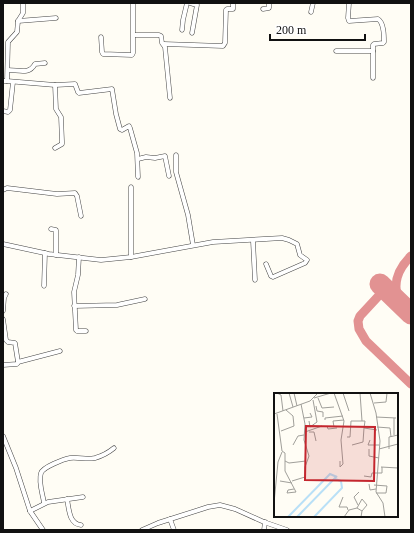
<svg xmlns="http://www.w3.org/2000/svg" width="414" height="533" font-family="Georgia,serif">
  <rect width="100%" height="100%" fill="#fffdf5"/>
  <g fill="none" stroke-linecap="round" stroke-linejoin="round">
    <!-- taxiway -->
    <g stroke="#e29292" stroke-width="9">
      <path d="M385,289L360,316L358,321L359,329L366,341L411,384"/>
      <path d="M400,303C391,284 398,269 411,256"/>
    </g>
    <!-- runway -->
    <path stroke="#e29292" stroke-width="21" d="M380,284L411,314"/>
    <!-- minor casing -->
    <g stroke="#444" stroke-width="5">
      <g id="minor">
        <path d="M190,3L197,5L192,33"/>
        <path d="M349,3L348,18L349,21L378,19C384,23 384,35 384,42L383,43L374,44L373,45V78"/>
        <path d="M263,9L269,8V3"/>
        <path d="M311,12L313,3"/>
        <path d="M18,21L56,18"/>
        <path d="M182,30L183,20L187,3"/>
        <path d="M134,35H159L161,36L162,43L165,47L170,98"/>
        <path d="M101,37L102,52L103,54L132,55L133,53V3"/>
        <path d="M164,44L223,46L225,43L226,10L227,9H233V3"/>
        <path d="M336,51H373"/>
        <path d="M8,70C19,70 29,75 35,64L45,63"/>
        <path d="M3,81H7L8,42L17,32L18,21L23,13V3"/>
        <path d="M7,81L55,85L75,84L78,92L79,93L112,89L116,114L120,129L122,130L129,126L130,128L137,153L138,177"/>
        <path d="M55,85L56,109L61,117L62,141V144L55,148"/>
        <path d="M3,111L8,112L10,110L13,82"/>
        <path d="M176,155V172L188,215L193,245"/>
        <path d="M138,159L146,157L155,158L165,156L169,176"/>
        <path d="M3,190L7,188L57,194L75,193L77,196L81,216"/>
        <path d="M51,229L56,230V255"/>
        <path d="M253,241L255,280"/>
        <path d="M3,244L49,254L101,260L131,257L213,242L282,238L289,240L297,244L300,255L307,260L305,263L273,277L271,276L266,264"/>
        <path d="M79,257L78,275L74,292L76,330L77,331H86"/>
        <path d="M131,257V187"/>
        <path d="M44,286L45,253"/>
        <path d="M74,306L117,305L145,299"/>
        <path d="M3,311L4,298L6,294"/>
        <path d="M3,319L6,340L8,342L15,343L18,362L17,364L3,365"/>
        <path d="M18,362L60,351"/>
        <path d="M3,436L16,468L30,511L43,530"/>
        <path d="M67,499C69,509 69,524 81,525"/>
        <path d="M44,503C43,495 38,482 41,473C43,467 64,459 70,458C79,457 87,460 95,458C102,456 108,453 114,448"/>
        <path d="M30,511L48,502L83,497"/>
        <path d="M170,519L174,530"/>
        <path d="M142,530L158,523L208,507L220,505L235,509L264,522L287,530"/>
        <path d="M264,530L265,522"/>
      </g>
    </g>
    <!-- minor -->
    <use href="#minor" stroke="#fff" stroke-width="4"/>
  </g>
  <!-- overview -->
  <g transform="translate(274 393)">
    <rect width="124" height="124" fill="#fffdf5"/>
    <path fill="none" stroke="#b9e0f7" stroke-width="2" d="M14,124L56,81L63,84M23,124L63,83M40,124L68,95L67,88L61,86"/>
    <path fill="none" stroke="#a09f9a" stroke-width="1" d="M3,0L7,2L9,18M15,0L19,14M20,0L23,13M60,0L70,28L67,47L69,71L66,74V68M69,0L75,18M86,0L88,28M96,0L102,20L106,48L102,99L109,110L111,124M40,5L57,0M44,5L48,15L60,14M100,10L112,9L113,0M42,13L43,18L49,19V24M0,21L36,8L44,0M3,21L8,58L11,60V78L22,99L13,100L14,97L20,96M102,24L122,25M30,25L38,24L36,20M120,25V42M51,27V25L69,23M35,28L36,34L43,29L39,7M53,33L54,36L63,35M60,34L59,28L70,27M103,34L116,35L117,44M7,38L20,33L19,23L12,17M31,39L48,33M35,39H40L42,48M73,44H76L77,28H91L90,35L103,37M96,47L94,52H105M19,52L24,43L30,42M78,52L89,49L90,35M95,56V63L105,65M105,56L124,51V48M115,56V44L124,42M11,68L15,70L32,68M107,74L124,75M90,83L97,84L98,80H108V74M6,88L18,90M18,88L31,84V74L35,63L30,47L31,31L27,11M95,91L96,97L102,96M100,92L113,93L112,100H102M69,104L65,114H73L74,117M0,110L4,69L8,59M84,112L80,104L85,99M83,115L88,106L93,112L88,118M70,124L75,117L83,115L88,118L87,124"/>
    <path fill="#c4262e" fill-opacity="0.15" stroke="#c4262e" stroke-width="2" d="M32,33L101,34L100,88L31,87Z"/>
    <rect width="124" height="124" fill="none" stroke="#111" stroke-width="2"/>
  </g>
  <!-- border -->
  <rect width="414" height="533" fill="none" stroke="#111111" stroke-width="8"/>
  <!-- scale -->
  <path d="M270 34v6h95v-6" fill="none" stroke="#111111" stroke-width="2"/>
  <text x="276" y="34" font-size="12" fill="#111111" stroke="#ffffff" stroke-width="3" paint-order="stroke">200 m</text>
</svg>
